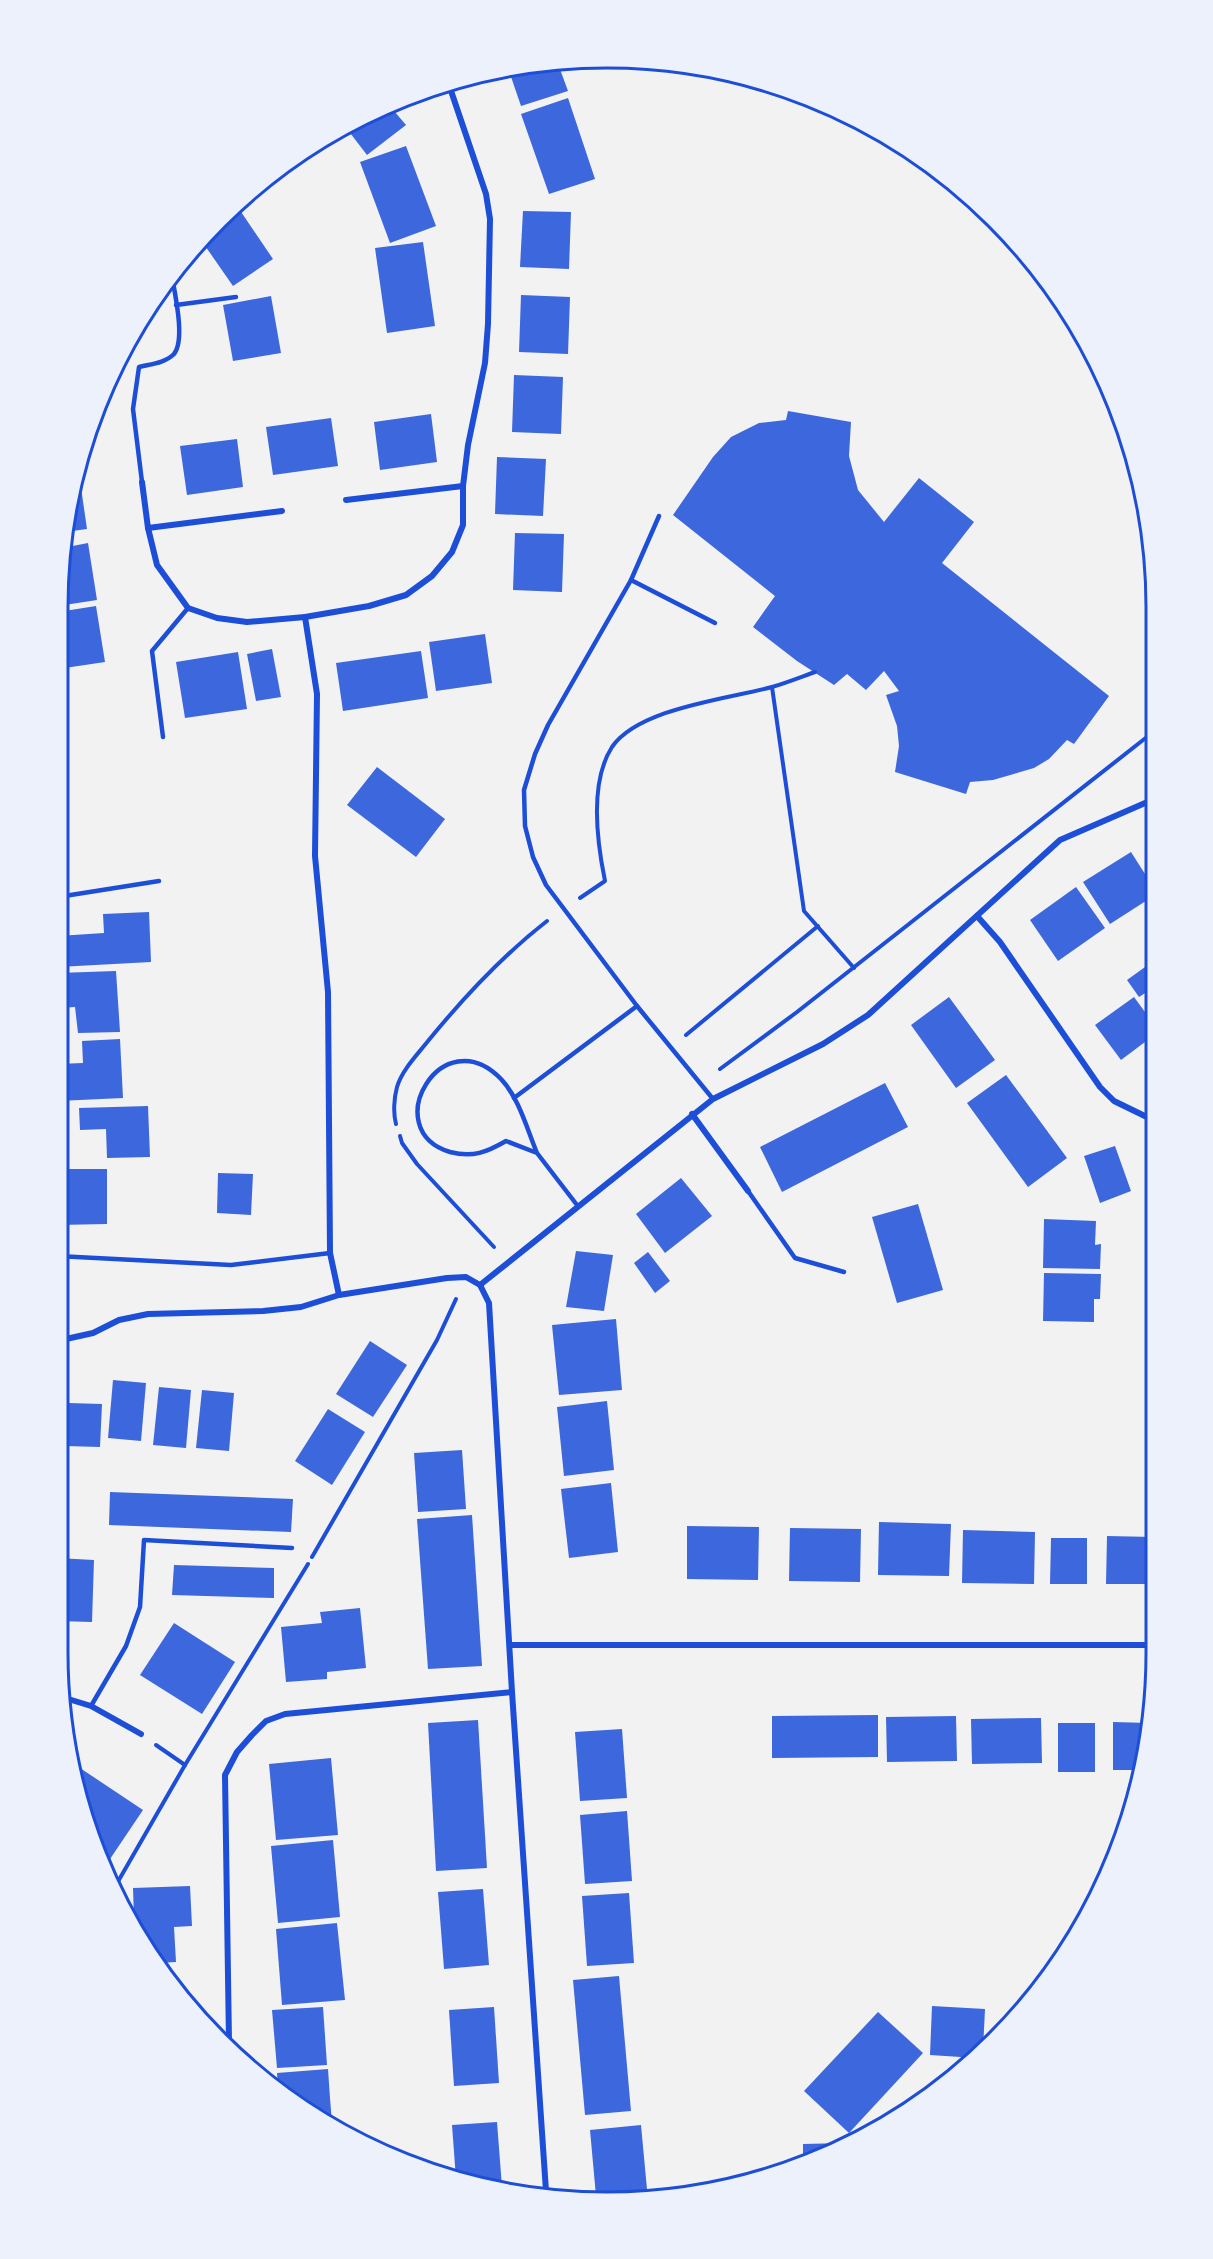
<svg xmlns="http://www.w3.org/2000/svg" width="1213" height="2259" font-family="'Space Grotesk',sans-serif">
  <rect width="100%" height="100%" fill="#f2f2f2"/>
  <!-- building -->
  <g fill="#3d67dc">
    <path d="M557,61L568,91L521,106L508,68L535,62Z"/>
    <path d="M568,98L595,179L549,194L521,114Z"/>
    <path d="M389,105L406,125L367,155L344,125Z"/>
    <path d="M406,146L436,226L390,243L360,162Z"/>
    <path d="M235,203L273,259L233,286L201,240Z"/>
    <path d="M523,211L571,212L569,269L520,267Z"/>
    <path d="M423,242L435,326L387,333L375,248Z"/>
    <path d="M521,295L570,297L568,354L519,352Z"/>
    <path d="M271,296L281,353L233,361L223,305Z"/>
    <path d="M514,375L563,377L561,434L512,432Z"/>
    <path d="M102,394L99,426L91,425L96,410Z"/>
    <path d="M788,411L851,422L849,456L858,490L884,522L919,478L974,522L942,563L1109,696L1074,744L1067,740L1049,759L1034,768L993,780L970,782L966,794L895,772L899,746L897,726L886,695L899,691L884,671L866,690L847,674L834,685L797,661L753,627L775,596L673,515L713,457L731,437L759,423L786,420Z"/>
    <path d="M431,414L437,462L380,470L374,422Z"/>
    <path d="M331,418L338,466L273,475L266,427Z"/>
    <path d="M237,439L243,487L187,495L180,446Z"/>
    <path d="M497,457L546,459L543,516L495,514Z"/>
    <path d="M77,460L87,529L65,532L76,464Z"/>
    <path d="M515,533L564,534L562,592L513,590Z"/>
    <path d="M88,543L97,600L58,606V571L62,548Z"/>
    <path d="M96,606L105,662L58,669V612Z"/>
    <path d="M485,634L492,683L436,691L429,642Z"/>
    <path d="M272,649L281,697L256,701L247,654Z"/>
    <path d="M421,651L428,698L343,711L336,663Z"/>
    <path d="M238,652L247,709L185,718L176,662Z"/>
    <path d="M377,767L445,819L416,857L347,805Z"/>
    <path d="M1131,852L1152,885V897L1110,924L1083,882Z"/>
    <path d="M1076,887L1105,928L1058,961L1030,920Z"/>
    <path d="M149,912L151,962L58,967V936L104,933L103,914Z"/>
    <path d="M1152,962L1153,988L1139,997L1127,980Z"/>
    <path d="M116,971L120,1032L78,1033L75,1007L58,1008V973Z"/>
    <path d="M949,997L995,1060L956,1088L911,1025Z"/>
    <path d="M1134,997L1153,1023V1036L1121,1060L1095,1025Z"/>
    <path d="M120,1039L123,1098L58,1101V1064L83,1063L82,1041Z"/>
    <path d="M1153,1042V1059L1145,1051Z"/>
    <path d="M1006,1075L1067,1158L1028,1187L967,1103Z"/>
    <path d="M885,1083L908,1127L782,1192L760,1147Z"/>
    <path d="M148,1106L150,1157L107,1158L106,1129L80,1130L79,1108Z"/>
    <path d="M1115,1146L1131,1191L1100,1203L1084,1156Z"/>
    <path d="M58,1169H107V1224L58,1225Z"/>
    <path d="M218,1173L253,1174L251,1215L217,1213Z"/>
    <path d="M681,1178L712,1216L665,1253L636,1214Z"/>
    <path d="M918,1204L943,1290L897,1303L872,1217Z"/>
    <path d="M1044,1219L1096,1221L1095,1245L1101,1244L1100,1269L1043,1268Z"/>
    <path d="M576,1251L613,1255L604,1311L566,1307Z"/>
    <path d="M648,1252L670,1281L655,1293L634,1263Z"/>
    <path d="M1044,1273L1101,1274L1100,1299H1094V1322L1043,1321Z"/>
    <path d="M616,1319L622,1390L559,1395L552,1325Z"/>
    <path d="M370,1341L407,1365L373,1417L336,1394Z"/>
    <path d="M113,1380L146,1383L141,1441L108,1438Z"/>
    <path d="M159,1387L191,1390L186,1448L153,1445Z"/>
    <path d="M202,1390L234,1393L229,1451L196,1448Z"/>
    <path d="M607,1401L614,1470L564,1476L557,1407Z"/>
    <path d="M68,1403L102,1404L100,1447L65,1446Z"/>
    <path d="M328,1409L365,1432L332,1485L295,1461Z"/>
    <path d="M462,1450L466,1509L418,1512L414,1453Z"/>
    <path d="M611,1483L618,1552L569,1558L561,1489Z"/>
    <path d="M110,1492L293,1499L291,1532L109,1525Z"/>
    <path d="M472,1515L482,1666L428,1669L417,1519Z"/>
    <path d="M879,1522L951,1524L949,1576L878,1575Z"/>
    <path d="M687,1526L759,1527L758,1580L687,1579Z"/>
    <path d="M790,1528L861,1529L860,1582L789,1581Z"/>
    <path d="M963,1530L1035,1532L1034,1584L962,1583Z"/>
    <path d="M1107,1536L1154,1537L1155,1584H1106Z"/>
    <path d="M1051,1538H1087V1584H1050Z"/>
    <path d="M57,1558L94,1560L92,1622L57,1621Z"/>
    <path d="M174,1565L274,1568V1598L172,1595Z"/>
    <path d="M360,1608L366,1668L327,1672V1679L286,1682L281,1627L322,1623L320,1612Z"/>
    <path d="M174,1623L235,1662L202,1714L140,1675Z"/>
    <path d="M878,1715V1757L772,1758V1716Z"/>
    <path d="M956,1716L957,1761L887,1762L886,1717Z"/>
    <path d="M1041,1718L1042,1763L972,1764L971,1719Z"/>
    <path d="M478,1720L487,1868L436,1871L428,1723Z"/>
    <path d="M1113,1722L1149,1723L1141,1770H1113Z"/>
    <rect x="1058" y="1723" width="37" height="49"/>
    <path d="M622,1729L627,1798L580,1801L575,1732Z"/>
    <path d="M331,1758L338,1835L276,1840L269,1764Z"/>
    <path d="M80,1768L143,1810L108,1862L101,1858L86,1829L77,1772Z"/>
    <path d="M627,1811L632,1881L585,1884L580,1815Z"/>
    <path d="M333,1840L340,1917L278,1923L271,1846Z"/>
    <path d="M190,1886L192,1926L174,1927L176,1962L158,1963L134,1919L133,1888Z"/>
    <path d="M483,1889L489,1965L444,1969L438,1892Z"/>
    <path d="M629,1893L634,1963L587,1966L582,1896Z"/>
    <path d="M337,1923L345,2000L282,2005L276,1929Z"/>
    <path d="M619,1976L631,2111L585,2115L573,1980Z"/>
    <path d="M932,2006L985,2009L983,2050L976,2058L930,2055Z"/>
    <path d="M323,2007L327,2065L277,2068L272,2010Z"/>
    <path d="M494,2007L499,2083L454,2086L449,2010Z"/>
    <path d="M878,2012L923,2053L849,2133L804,2091Z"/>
    <path d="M328,2069L330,2098L332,2123L302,2110L278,2088L277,2073Z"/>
    <path d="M497,2122L502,2187L465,2183L456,2179L452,2125Z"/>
    <path d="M641,2125L648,2200L596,2196L590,2130Z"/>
    <path d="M844,2143L817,2160L803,2163V2144Z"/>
  </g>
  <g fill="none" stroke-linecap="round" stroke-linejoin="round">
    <!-- path -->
    <g stroke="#1d4ed8" stroke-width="4">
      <path d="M772,687L804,911L854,968"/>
      <path d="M580,898L605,881C597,842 589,783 612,747C639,708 728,699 772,687C786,683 801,677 815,672"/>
      <path d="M686,1035L818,926"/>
      <path d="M720,1069L797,1012L1152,733"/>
      <path d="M396,1124C393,1113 394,1098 397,1087C402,1070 417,1055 428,1041C464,997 502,956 547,921"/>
      <path d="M400,1136L402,1143L417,1164L494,1247"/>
      <path d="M312,1557L437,1340L456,1299"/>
      <path d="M156,1745L185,1765"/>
      <path d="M116,1885L185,1765L308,1564"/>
    </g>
    <!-- service -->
    <g stroke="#1d4ed8" stroke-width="4.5">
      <path d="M176,305L236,297"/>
      <path d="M142,482L133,409L139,367C151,364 165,363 174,354C186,339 174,290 171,271"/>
      <path d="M631,580L715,623"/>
      <path d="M163,737L152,651L188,608"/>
      <path d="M58,897L159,881"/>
      <path d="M637,1006L713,1099"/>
      <path d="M514,1098L637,1006L546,885L533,857L525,826L524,790L535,754L548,725L631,580L659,516"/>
      <path d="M537,1153C527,1129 519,1098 501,1079C442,1018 377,1130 450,1152C473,1158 487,1152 506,1141L537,1153L577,1205"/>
      <path d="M748,1191L795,1258L844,1272"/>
      <path d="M57,1256L231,1265L330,1253"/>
      <path d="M1149,1310L1153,1164"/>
      <path d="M91,1706L126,1646L140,1607L144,1540L292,1548"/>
    </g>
    <!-- minor -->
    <g stroke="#1d4ed8" stroke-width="6">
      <path d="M142,482L148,528L157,565L188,608L217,618L247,622L305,617L369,606L406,595L432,576L452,552L463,525V486L468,445L485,363L488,324L490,219L486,194L448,82"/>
      <path d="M346,500L463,486"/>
      <path d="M148,528L282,511"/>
      <path d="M305,617L317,694L315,856L328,992L330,1253L339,1295"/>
      <path d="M1147,803L1152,811"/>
      <path d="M977,916L1000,942L1100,1087L1114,1101L1153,1120"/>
      <path d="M692,1114L748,1191"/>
      <path d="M480,1285L713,1099L823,1044L868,1015L1060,840L1152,800"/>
      <path d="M57,1341L93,1333L119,1320L148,1314L263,1311L301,1307L339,1295L447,1278L466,1277L480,1285L489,1303L512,1692L546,2191"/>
      <path d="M510,1645H1155"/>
      <path d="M65,1698L91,1706L141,1734"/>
      <path d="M229,2042L225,1775L237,1752L252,1735L266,1721L285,1714L512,1692"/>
    </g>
  </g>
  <!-- crop -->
  <path d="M0 0H1213V2259H0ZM607 68H607A539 539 0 0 1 1146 607V1653A539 539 0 0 1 607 2192H607A539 539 0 0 1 68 1653V607A539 539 0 0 1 607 68Z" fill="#edf1fc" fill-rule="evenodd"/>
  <path fill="none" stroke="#1d4ed8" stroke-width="3" d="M607 68H607A539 539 0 0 1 1146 607V1653A539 539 0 0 1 607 2192H607A539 539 0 0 1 68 1653V607A539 539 0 0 1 607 68Z"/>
</svg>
